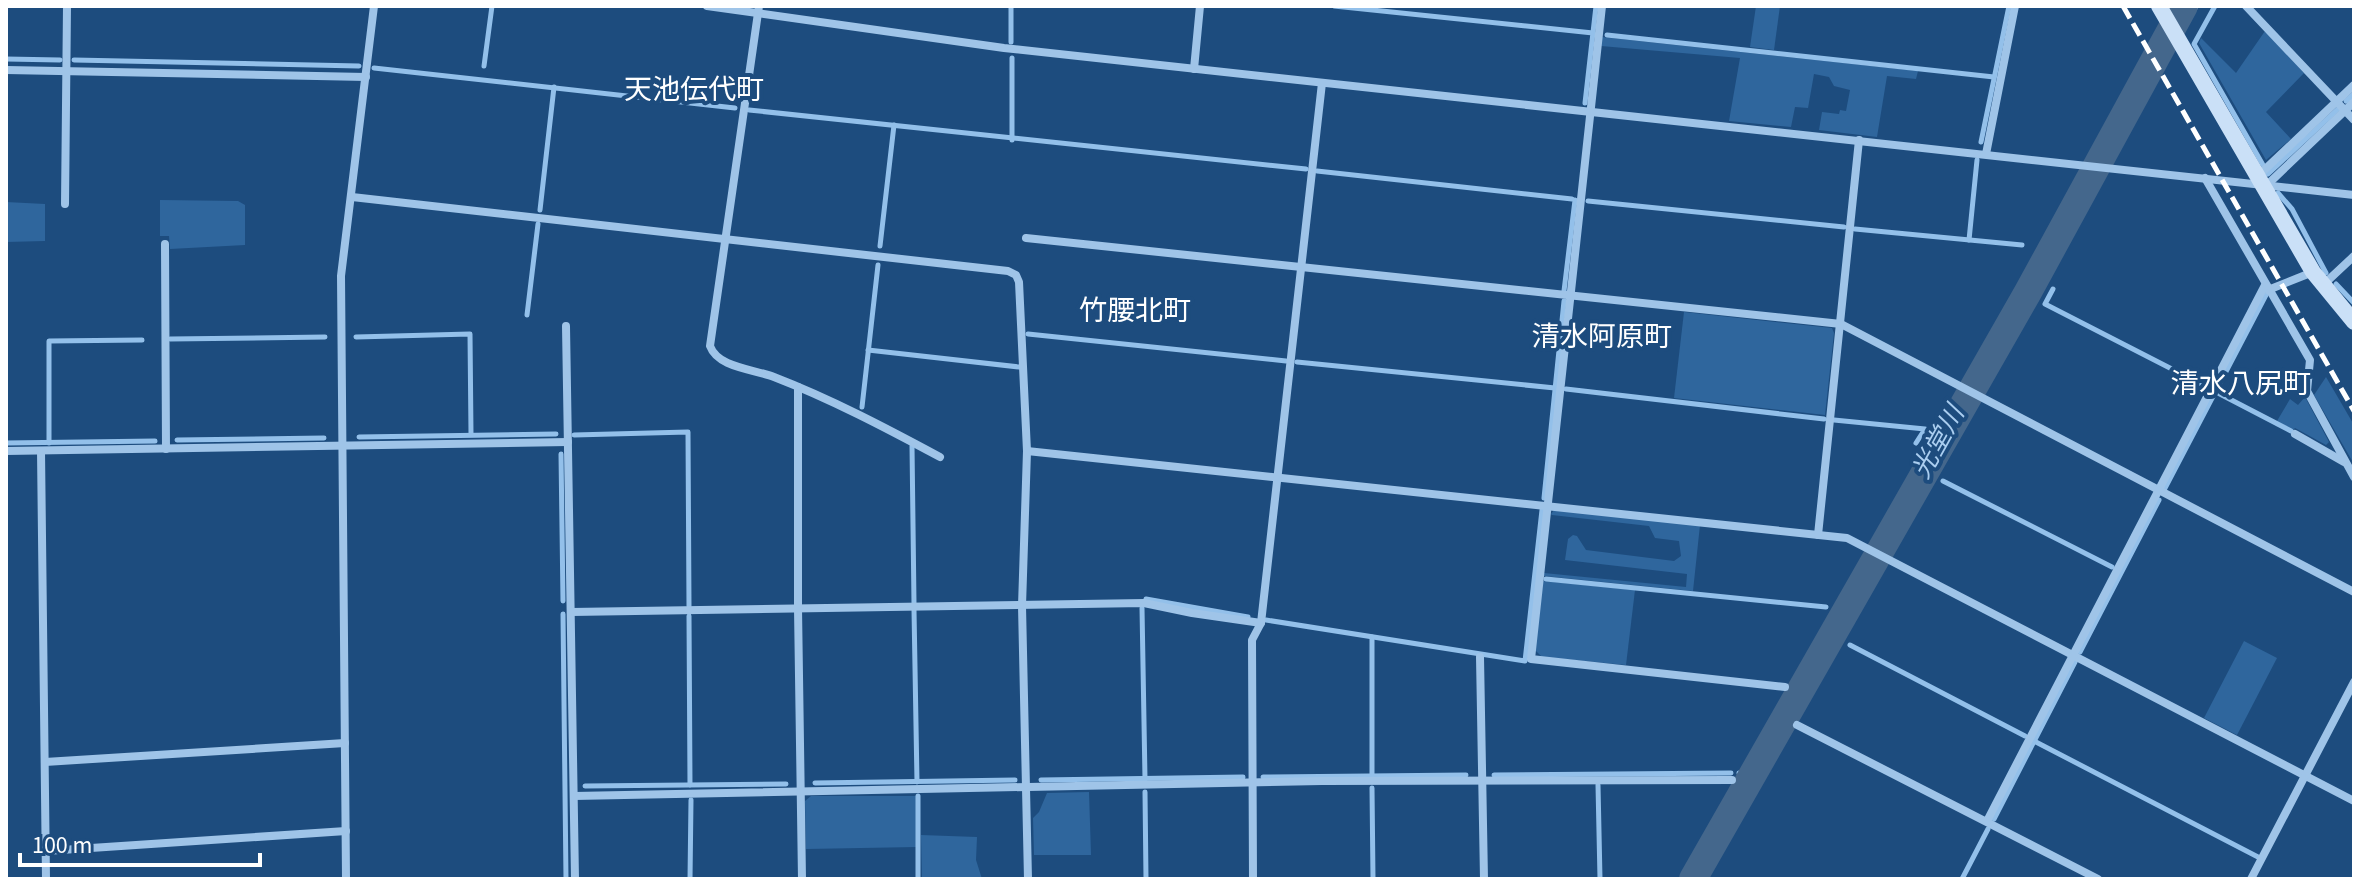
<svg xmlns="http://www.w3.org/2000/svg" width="2360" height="885" font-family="'Source Sans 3','Noto Sans JP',sans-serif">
  <defs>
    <pattern id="water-ripples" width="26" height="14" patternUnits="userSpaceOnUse" patternTransform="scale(2)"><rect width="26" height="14" fill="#44678c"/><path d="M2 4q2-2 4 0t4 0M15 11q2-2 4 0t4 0" fill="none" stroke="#607e9d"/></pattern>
  </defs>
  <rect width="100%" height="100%" fill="#1d4c7e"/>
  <!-- grass -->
  <g fill="#2f669d">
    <path d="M1756,6H1780L1774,50L1750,47Z"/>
    <path d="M2265,31L2304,73L2266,112L2291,139L2266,160L2199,43L2201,38L2236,73Z"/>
    <path d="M1602,37L1918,71L1916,79L1887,76L1877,137L1819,130L1822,112L1839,114L1840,110L1846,111L1850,90L1834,86L1829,77L1814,74L1808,108L1795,107L1791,127L1729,121L1740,58L1601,46Z"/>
    <path d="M160,200L238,201L245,205V245L170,249L169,236H160Z"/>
    <path d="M6,202L45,204V241L6,242Z"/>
    <path d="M1684,312L1832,328L1834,333L1825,415L1674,398Z"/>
    <path d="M2326,377L2354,425V464L2314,395Z"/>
    <path d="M2305,397L2329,442L2326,445L2295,428L2293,430L2277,421L2290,399L2298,405Z"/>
    <path d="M1555,509L1700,525L1693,591L1544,576V573L1686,587L1687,574L1565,560L1568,539L1573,535L1577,536L1586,550L1674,561L1681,556L1679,541L1655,538L1649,526L1552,515L1551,514Z"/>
    <path d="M1543,581L1635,590L1626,665L1542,657L1535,650Z"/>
    <path d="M2244,641L2277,658L2237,735L2204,718Z"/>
    <path d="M1089,792L1091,855H1034L1033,818L1039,812L1047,793Z"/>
    <path d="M811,796H916L917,847L806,849L805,801Z"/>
    <path d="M921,835L977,837L976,860L982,879H922Z"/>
  </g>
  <!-- water -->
  <path fill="url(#water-ripples)" stroke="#93c0ea" stroke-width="2" d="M2177,6H2198L2180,37L2170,19Z"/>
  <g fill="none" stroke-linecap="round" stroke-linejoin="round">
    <!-- stream -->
    <g stroke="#93c0ea" stroke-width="5">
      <path d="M1011,6V42"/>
      <path d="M1334,6L1593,33"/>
      <path d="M2215,6L2194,44L2263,165"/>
      <path d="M1607,35L1994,77"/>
      <path d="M1012,58V140"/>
      <path d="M6,59L60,60"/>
      <path d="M74,60L359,66"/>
      <path d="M484,66L492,6"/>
      <path d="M374,68L735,108"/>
      <path d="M2346,101L2354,94"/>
      <path d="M1585,103L1596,6"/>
      <path d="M749,110L1306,169"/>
      <path d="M1981,142L2009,6"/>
      <path d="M1317,171L1572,199"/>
      <path d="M2268,174L2338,109"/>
      <path d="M2278,193L2292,209L2326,273"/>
      <path d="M1588,201L1844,227"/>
      <path d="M540,210L554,87"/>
      <path d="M1855,229L2022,245"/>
      <path d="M1969,240L1977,160"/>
      <path d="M880,246L894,125"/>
      <path d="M2041,247L2050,252"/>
      <path d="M2035,279L2041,283"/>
      <path d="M2336,284L2354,303"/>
      <path d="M2053,289L2045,304L2205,386"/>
      <path d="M1564,291L1575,200"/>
      <path d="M527,315L538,224"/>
      <path d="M1028,334L1286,361"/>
      <path d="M356,337L470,334L471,434"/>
      <path d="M170,339L325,337"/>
      <path d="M868,350L1019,367"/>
      <path d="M1297,362L1555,388"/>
      <path d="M1566,389L1824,419"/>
      <path d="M2216,392L2291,431"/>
      <path d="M862,407L878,265"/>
      <path d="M1834,420L1925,429L1916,443"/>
      <path d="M574,435L688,432L689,606"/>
      <path d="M359,437L556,434"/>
      <path d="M177,440L324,438"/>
      <path d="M6,443L155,441"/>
      <path d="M49,443V341L142,340"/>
      <path d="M912,446L914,603"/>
      <path d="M1927,448L1937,452"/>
      <path d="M561,454L563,601"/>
      <path d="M1925,472L1932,475"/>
      <path d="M1943,481L2112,567"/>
      <path d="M2164,490L2266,295"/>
      <path d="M1544,498L1564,301"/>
      <path d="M1546,579L1826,607"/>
      <path d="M1146,599L1248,617"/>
      <path d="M1142,608L1145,779"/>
      <path d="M1837,608L1848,609"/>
      <path d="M914,610L917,782"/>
      <path d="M563,614L566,879"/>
      <path d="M689,616L690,785"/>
      <path d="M1266,620L1525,661L1542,510"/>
      <path d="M1832,636L1840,640"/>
      <path d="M1372,637V776"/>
      <path d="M1850,645L2025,736"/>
      <path d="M2080,652L2159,500"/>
      <path d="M2034,741L2258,857"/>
      <path d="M1739,773H1755"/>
      <path d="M1494,775L1731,773"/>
      <path d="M1263,777L1466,775"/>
      <path d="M1041,780L1243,777"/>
      <path d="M815,783L1015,780"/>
      <path d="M1598,785L1600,879"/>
      <path d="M585,786L786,784"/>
      <path d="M1372,788L1373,879"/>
      <path d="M1145,792L1146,879"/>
      <path d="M918,796V879"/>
      <path d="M1994,819L2075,662"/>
      <path d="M690,879L691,800"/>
      <path d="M1962,879L1988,829"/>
    </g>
    <!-- river -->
    <path stroke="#44678c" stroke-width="28" d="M1693,879L2028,292L2184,6"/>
    <!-- street -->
    <g stroke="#9fc4e8" stroke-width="8">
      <path d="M707,6L1004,48L2354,195"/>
      <path d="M759,6L710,346C718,368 754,369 774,377C831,399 886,428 940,457"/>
      <path d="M1602,6L1531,659L1785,687"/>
      <path d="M2246,6L2354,120"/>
      <path d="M1194,69L1200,6"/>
      <path d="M6,70L366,77"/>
      <path d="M1986,154L2015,6"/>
      <path d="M2258,176L2354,85"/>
      <path d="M2205,178L2310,360L2307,391L2354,477"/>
      <path d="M2268,184L2354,102"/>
      <path d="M352,197L1008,271L1016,275L1019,282L1027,451L1022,606L1028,879"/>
      <path d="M65,204L67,6"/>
      <path d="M1026,238L1841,324L2354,592"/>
      <path d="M165,244L166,449"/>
      <path d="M2323,285L2354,256"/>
      <path d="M2268,290L2313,272"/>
      <path d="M566,326L575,879"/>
      <path d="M798,387V608L802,879"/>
      <path d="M2295,434L2344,462"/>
      <path d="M6,451L568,442"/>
      <path d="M41,451L46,879"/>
      <path d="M1027,451L1847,538L2354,801"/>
      <path d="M1818,535L1859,140"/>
      <path d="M571,612L1144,603L1192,613L1261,623"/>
      <path d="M1480,657L1484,879"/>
      <path d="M1797,725L2098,879"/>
      <path d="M45,762L345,743"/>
      <path d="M574,796L1322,781L1732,780"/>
      <path d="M1987,821L2265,285"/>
      <path d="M46,851L346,831"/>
      <path d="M346,879L341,276L374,6"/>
      <path d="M1253,879L1252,640L1261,623L1322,83"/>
      <path d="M2251,879L2354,682"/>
    </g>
    <!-- secondary -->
    <path stroke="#cae0f7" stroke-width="16" d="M2159,6L2313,272L2354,322"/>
    <!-- rail -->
    <path stroke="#fff" stroke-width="5" stroke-dasharray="14 6" stroke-linecap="butt" d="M2123,6L2354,411"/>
  </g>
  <g text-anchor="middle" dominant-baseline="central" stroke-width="8" stroke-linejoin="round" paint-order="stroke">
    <!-- water labels -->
    <g font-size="26" font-style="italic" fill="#abcef0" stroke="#1d4c7e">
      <text transform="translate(1938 442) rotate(-61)">光堂川</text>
    </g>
    <!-- quarter labels -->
    <g font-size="28" fill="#fff" stroke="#1d4c7e">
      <text x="694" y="90">天池伝代町</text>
      <text x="1135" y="311">竹腰北町</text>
      <text x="1602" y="337">清水阿原町</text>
      <text x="2241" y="384">清水八尻町</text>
    </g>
  </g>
  <!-- border -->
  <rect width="2360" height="885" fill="none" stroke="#ffffff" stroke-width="16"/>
  <!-- scale -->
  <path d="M20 853v12h240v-12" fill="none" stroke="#ffffff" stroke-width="4"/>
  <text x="32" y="853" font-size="24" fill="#ffffff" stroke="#1d4c7e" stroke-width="6" paint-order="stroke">100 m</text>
</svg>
